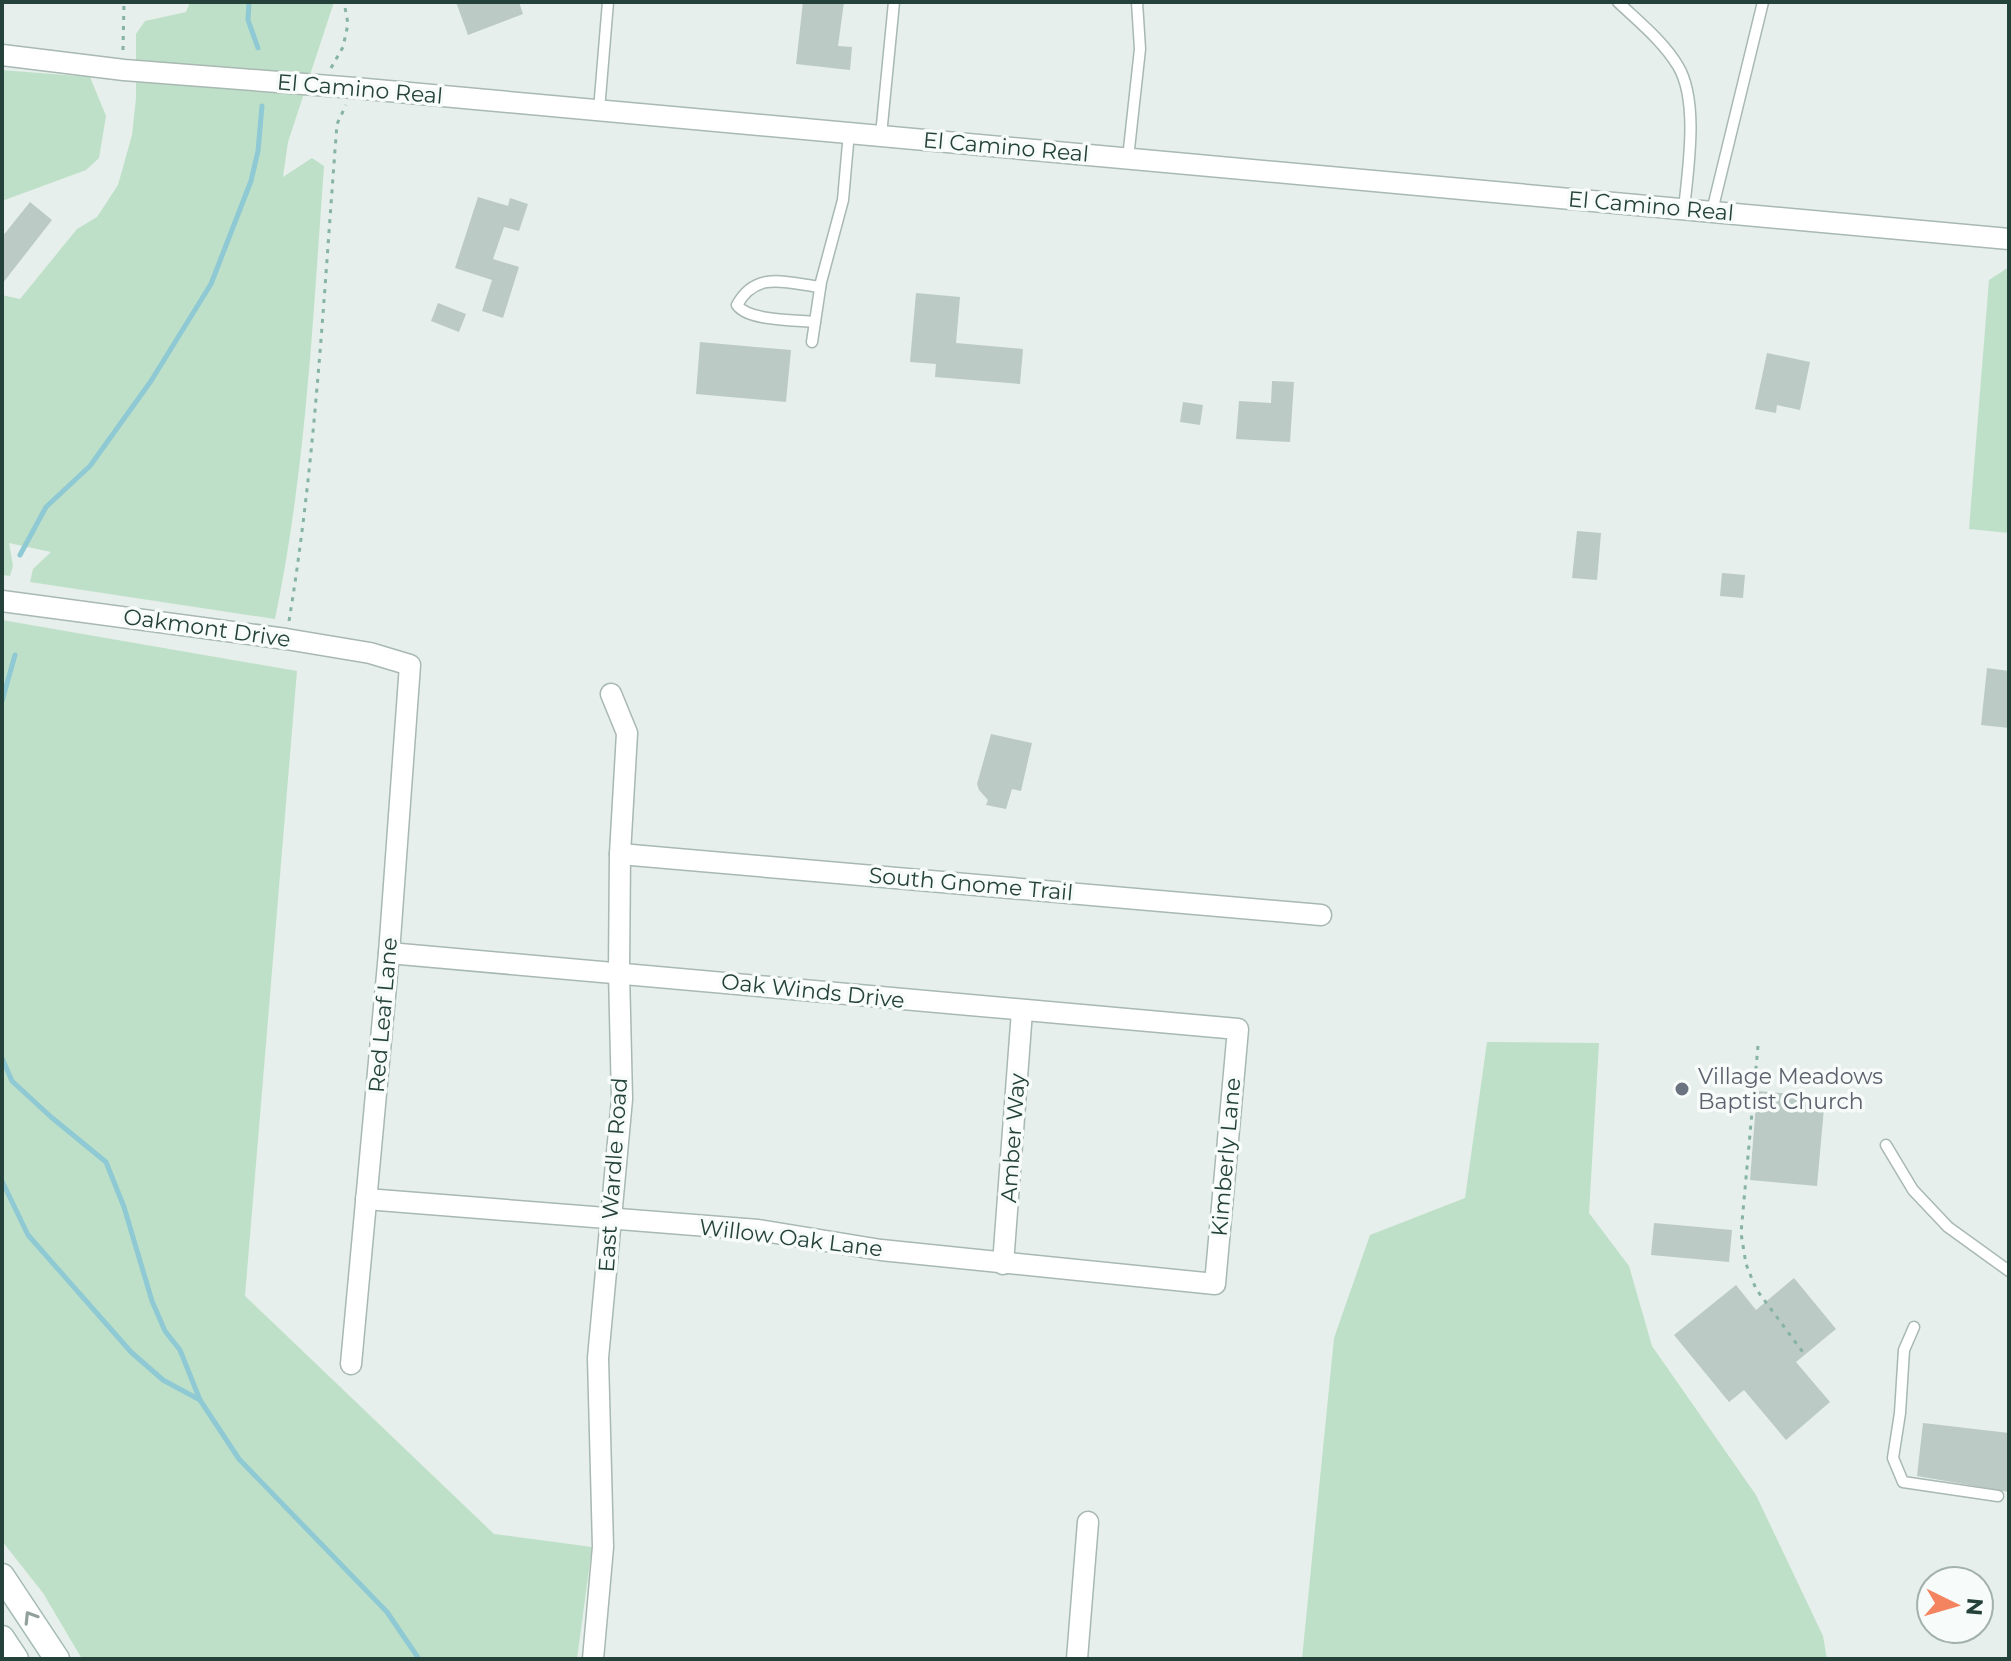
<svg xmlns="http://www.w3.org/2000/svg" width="2011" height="1661" font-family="Montserrat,sans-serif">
  <rect width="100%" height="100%" fill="#e6efeb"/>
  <!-- green -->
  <g fill="#bfe0c8">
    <path d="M190,2H334L288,142L283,177L312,158L324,166C313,317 306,470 275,619L30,582L33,569L51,552L9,543L13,566L10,576L2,575V295L20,299L77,229L97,217L118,185L132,135L136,98V34L145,21L186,12Z"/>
    <path d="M2,70L90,77L106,116L99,158L86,170L2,201Z"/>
    <path d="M2009,267V533L1969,529L1989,280Z"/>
    <path d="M2,620L297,671L245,1296L494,1534L592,1547L577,1659H82L43,1593L2,1541Z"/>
    <path d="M1487,1042L1599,1043L1589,1213L1629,1266L1652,1346L1756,1495L1823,1636L1827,1659H1302L1334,1338L1370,1235L1465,1198Z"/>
  </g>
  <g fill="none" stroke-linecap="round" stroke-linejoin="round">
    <!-- stream -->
    <g stroke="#8ec9d4" stroke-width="5">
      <path d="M249,2L248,20L258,48"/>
      <path d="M20,555L46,507L90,466L151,381L211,284L251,181L258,151L262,106"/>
      <path d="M2,701L15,655"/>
      <path d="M2,1058L12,1081L51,1117L106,1162L124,1207L152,1301L165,1331L180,1350L200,1400"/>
      <path d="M2,1181L28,1235L131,1352L163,1380L200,1400L239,1459L387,1612L419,1659"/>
    </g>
  </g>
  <!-- building -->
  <g fill="#bbcac4">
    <path d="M456,2H519L523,14L468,35Z"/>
    <path d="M803,2H844L838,46L852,47L850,70L796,64Z"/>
    <path d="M478,197L508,206L510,198L528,204L519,231L504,227L493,259L519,267L503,318L482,311L492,280L455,268Z"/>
    <path d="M30,202L52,220L2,284V237Z"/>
    <path d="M916,293L960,297L956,343L1023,349L1020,384L935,377L936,364L910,362Z"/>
    <path d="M438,303L466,314L459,332L431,321Z"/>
    <path d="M700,342L791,350L786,402L696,394Z"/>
    <path d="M1767,353L1810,362L1800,410L1777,405L1776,413L1755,409Z"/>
    <path d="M1272,381L1294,382L1290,442L1236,439L1239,401L1271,403Z"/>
    <path d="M1183,402L1203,405L1200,425L1180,422Z"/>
    <path d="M1577,531L1601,533L1597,580L1572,578Z"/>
    <path d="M1722,573L1745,575L1743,598L1720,596Z"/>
    <path d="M1987,668L2009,671V728L1981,725Z"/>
    <path d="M991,734L1032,743L1021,791L1012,789L1006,809L986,805L988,800L979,790L977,784Z"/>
    <path d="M1757,1091L1825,1097L1817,1186L1750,1180Z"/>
    <path d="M1654,1223L1732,1230L1729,1262L1651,1255Z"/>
    <path d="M1794,1278L1836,1329L1796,1362L1830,1402L1786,1440L1744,1390L1729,1402L1674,1335L1736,1285L1756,1310Z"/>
    <path d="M1923,1423L2009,1433V1492L1917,1476Z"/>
  </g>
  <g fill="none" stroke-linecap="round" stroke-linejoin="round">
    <!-- lane casing -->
    <g stroke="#a8b8b2" stroke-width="13">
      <g id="lane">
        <path d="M1618,2C1639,22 1663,41 1678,66C1699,101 1688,169 1684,209"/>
        <path d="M599,110L608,2"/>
        <path d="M881,135L894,2"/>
        <path d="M1128,158L1140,49L1137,2"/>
        <path d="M1712,211L1763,2"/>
        <path d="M815,322C795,320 748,321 737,305C756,270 787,283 820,287"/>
        <path d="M812,342L821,282L843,200L849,132"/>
        <path d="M1886,1145L1913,1190L1948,1227L2009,1271"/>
        <path d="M1914,1327L1904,1350L1900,1413L1893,1458L1903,1482L1998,1496"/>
      </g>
    </g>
    <!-- street casing -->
    <g stroke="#a8b8b2" stroke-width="23">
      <g id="street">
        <path d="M2,55L124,70L355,88L2009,239"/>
        <path d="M2,601L286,639L370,653L410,665L389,953L351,1364"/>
        <path d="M620,854L1321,915"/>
        <path d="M366,1199L758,1230L881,1250L1215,1284L1238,1029L389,953"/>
        <path d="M1003,1264L1022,1011"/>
        <path d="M593,1659L603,1547L598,1358L622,1099L619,972L620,854L627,733L611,694"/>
        <path d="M1077,1659L1088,1522"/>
      </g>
    </g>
    <!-- secondary casing -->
    <g stroke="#a4bbb3" stroke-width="27">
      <g id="secondary">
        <path d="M2,1576L57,1659"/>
        <path d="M2,1638L16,1659"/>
      </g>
    </g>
    <!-- path -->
    <g stroke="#86b3a5" stroke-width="3" stroke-dasharray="4 6" stroke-linecap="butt">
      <path d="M123,50L124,2"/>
      <path d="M331,68L343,47L348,24L344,2"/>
      <path d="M289,621C316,457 324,290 337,124L346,105"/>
      <path d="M1758,1046L1741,1233L1746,1264L1756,1289L1805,1355"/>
    </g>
    <!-- lane -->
    <use href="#lane" stroke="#fff" stroke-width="10"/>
    <!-- street -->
    <use href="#street" stroke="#fff" stroke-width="20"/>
    <!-- secondary -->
    <use href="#secondary" stroke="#fff" stroke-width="24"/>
  </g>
  <!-- one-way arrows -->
  <defs><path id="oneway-chevron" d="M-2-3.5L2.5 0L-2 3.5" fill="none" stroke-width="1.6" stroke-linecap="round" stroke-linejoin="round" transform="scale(2)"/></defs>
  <use stroke="#92a09c" href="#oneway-chevron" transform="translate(30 1617) rotate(-122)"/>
  <!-- markers -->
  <circle fill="#6b7280" stroke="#f7fbf9" stroke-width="3" cx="1682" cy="1089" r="8"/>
  <g text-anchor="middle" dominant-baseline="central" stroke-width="7" stroke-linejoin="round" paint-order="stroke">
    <!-- street labels -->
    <g font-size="22" fill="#24423a" stroke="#f7fbf9">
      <text transform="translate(360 89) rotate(5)">El Camino Real</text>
      <text transform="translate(1006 147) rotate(5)">El Camino Real</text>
      <text transform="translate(1651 206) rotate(5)">El Camino Real</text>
      <text transform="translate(207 628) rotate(8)">Oakmont Drive</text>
      <text transform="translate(971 884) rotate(5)">South Gnome Trail</text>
      <text transform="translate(813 991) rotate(6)">Oak Winds Drive</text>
      <text transform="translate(383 1015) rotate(-85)">Red Leaf Lane</text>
      <text transform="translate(1013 1138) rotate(-86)">Amber Way</text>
      <text transform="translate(1226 1157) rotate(-85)">Kimberly Lane</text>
      <text transform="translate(613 1175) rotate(-86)">East Wardle Road</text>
      <text transform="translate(791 1238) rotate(7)">Willow Oak Lane</text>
    </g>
    <!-- worship labels -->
    <g font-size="22" fill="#5b616d" stroke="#f7fbf9" text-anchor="start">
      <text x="1698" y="1076">Village Meadows<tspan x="1698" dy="25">Baptist Church</tspan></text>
    </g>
  </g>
  <!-- border -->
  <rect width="2011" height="1661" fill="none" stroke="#24423a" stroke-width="8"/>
  <!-- north arrow -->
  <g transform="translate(1955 1605) rotate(95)"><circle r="38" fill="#f7fbf9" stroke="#a3b1ad" stroke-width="2"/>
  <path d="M0-6L14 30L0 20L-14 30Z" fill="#f4845f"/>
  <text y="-12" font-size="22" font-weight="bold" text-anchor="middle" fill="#24423a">N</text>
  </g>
</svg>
